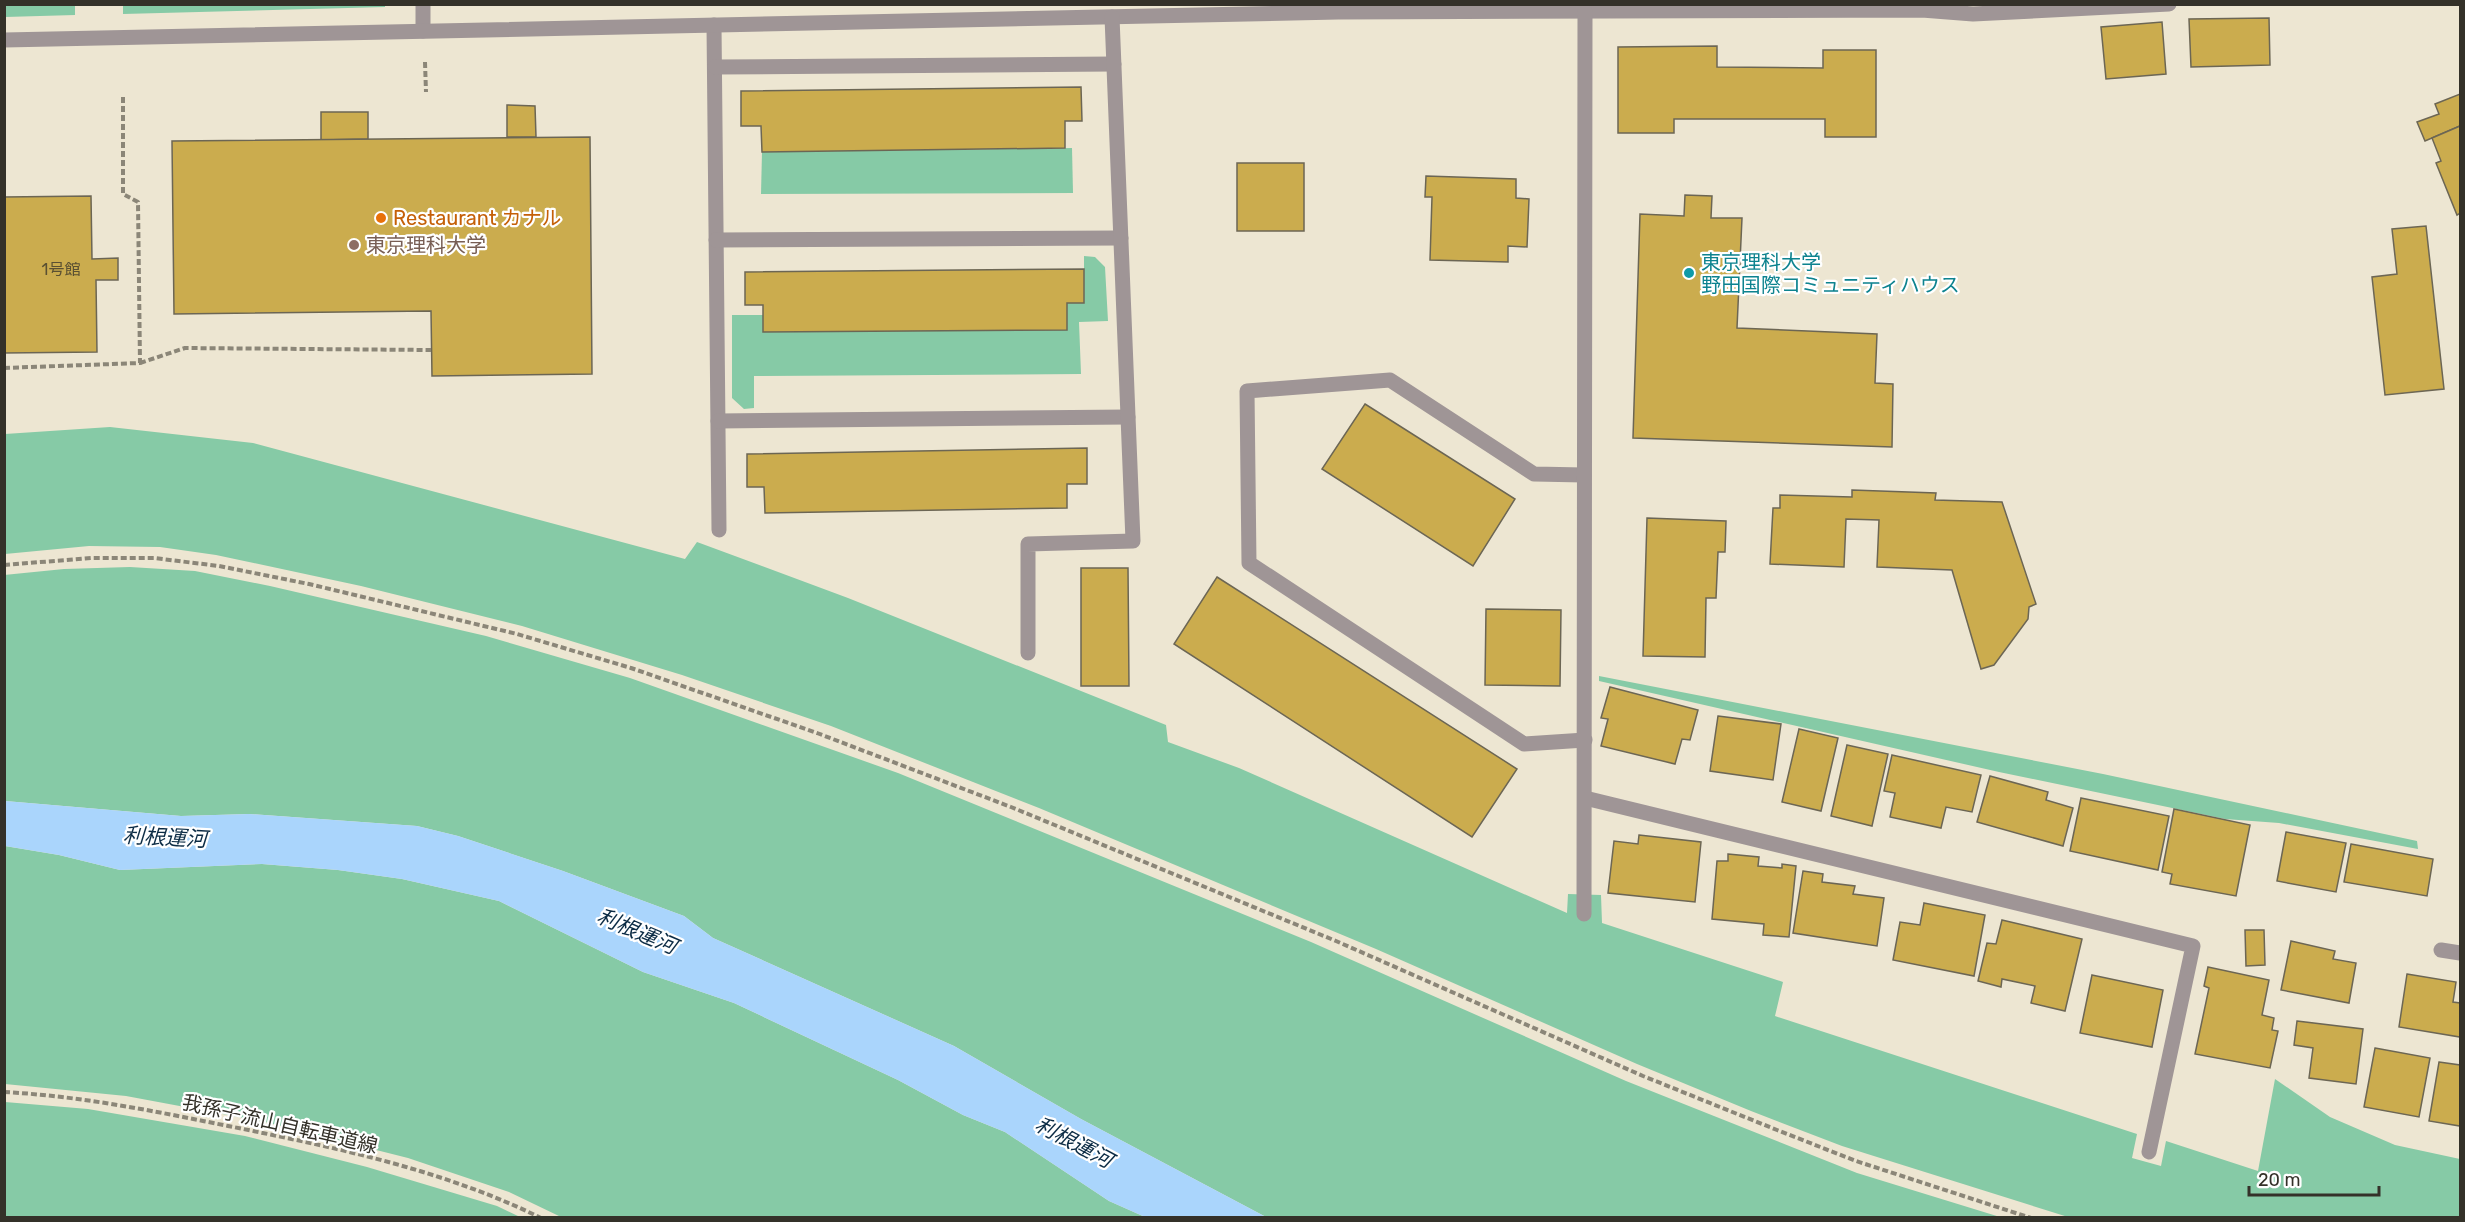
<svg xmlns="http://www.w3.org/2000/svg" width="2465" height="1222" font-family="Rubik,'Noto Sans JP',sans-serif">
  <rect width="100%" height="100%" fill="#ede6d2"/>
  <!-- green -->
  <g fill="#86caa6">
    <path d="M4,5H75V15L5,17Z"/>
    <path d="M385,5V7L123,14V5Z"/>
    <path d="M1072,148L1073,193L761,194L762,152Z"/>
    <path d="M1084,256L1095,257L1105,267L1108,321L1079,322L1081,374L754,376V408L744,409L732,398V315H763V332L1067,330V303L1084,302Z"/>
    <path d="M110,427L253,443L685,559L697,542L848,598L1166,725L1168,742L1239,768L1567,913L1568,894L1601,895L1602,923L1783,982L1775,1016L2137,1134L2132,1158L2161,1166L2166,1141L2258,1171L2275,1079L2330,1117L2395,1145L2460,1159V1217H2068L1842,1146L1751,1111L1637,1064L1376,949L1039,808L831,726L682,675L522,626L361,586L216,555L160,547L89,546L5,554V434Z"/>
    <path d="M130,567L195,571L270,586L486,636L630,678L898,773L1311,942L1626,1081L1857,1173L2000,1217H1266L1081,1119L954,1046L713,938L684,916L563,871L458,836L417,826L249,814L181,816L5,801L4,575L64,569Z"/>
    <path d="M1599,676L2103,774L2417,841L2418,849L2279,823L2225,819L1999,772L1599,681Z"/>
    <path d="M5,846L59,855L120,870L262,864L338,870L402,879L499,901L643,972L734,1003L898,1080L963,1115L1005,1132L1109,1201L1145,1217H561L509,1192L408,1158L265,1122L126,1096L5,1084Z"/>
    <path d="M5,1102L88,1109L245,1136L367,1167L497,1206L520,1217H5Z"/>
  </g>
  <!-- water -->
  <path fill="#aad5fc" d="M5,801L181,816L249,814L417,826L458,836L563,871L684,916L713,938L954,1046L1081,1119L1266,1217H1145L1109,1201L1005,1132L963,1115L898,1080L734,1003L643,972L499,901L402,879L338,870L262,864L120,870L59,855L5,846Z"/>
  <!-- building -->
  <g fill="#cbac4e" stroke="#6c6654" stroke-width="1.5">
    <path d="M2269,18L2270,65L2191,67L2189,19Z"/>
    <path d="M2162,22L2166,74L2106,79L2101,27Z"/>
    <path d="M1717,46V67L1823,68V50H1876V137H1825V119H1674V133H1618V47Z"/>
    <path d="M1081,87L1082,121H1065V148L762,152L761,126H741V91Z"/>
    <path d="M2460,94V126L2425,141L2417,122L2439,114L2435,104Z"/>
    <path d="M507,105L535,106L536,137H507Z"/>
    <path d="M321,112H368V139L321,140Z"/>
    <path d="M2460,126V213L2457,215L2436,163L2441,161L2432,138Z"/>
    <path d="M590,137L592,374L432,376L431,311L174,314L172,141Z"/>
    <rect x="1237" y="163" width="67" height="68"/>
    <path d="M1426,176L1516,179V198L1529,199L1527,247L1508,246V262L1430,260L1432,197H1425Z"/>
    <path d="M1685,195L1712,196L1711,218H1742L1737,328L1877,334L1875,383L1893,384L1892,447L1633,438L1640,214L1684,216Z"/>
    <path d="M91,196L92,259L118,258V280H96L97,352L4,353V197Z"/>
    <path d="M2426,226L2444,389L2385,395L2372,277L2397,274L2392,229Z"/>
    <path d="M1084,269V303H1067V330L763,332V305H745V272Z"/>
    <path d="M1365,404L1515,499L1473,566L1322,469Z"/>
    <path d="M1087,448V484H1067V508L765,513L764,487H747V454Z"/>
    <path d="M1852,490L1936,493L1935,500L2002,502L2036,604L2029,607L2028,619L1994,665L1981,669L1952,570L1877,567L1879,520L1846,519L1844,567L1770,564L1773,508H1780V495L1852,497Z"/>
    <path d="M1647,518L1726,521L1725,552H1718L1716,598H1706L1705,657L1643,656Z"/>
    <path d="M1081,568H1128L1129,686H1081Z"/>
    <path d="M1217,577L1517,769L1472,837L1174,644Z"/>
    <path d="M1486,609L1561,610L1560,686L1485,685Z"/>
    <path d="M1610,687L1698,710L1690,740L1682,739L1675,764L1601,746L1608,719L1601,718Z"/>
    <path d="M1718,716L1781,724L1773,780L1710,771Z"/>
    <path d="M1799,729L1838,738L1821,811L1782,802Z"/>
    <path d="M1847,745L1888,754L1872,826L1831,816Z"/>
    <path d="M1892,755L1981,775L1972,812L1946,807L1941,828L1890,817L1895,793L1884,791Z"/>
    <path d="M1990,776L2048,792L2046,800L2073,808L2063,846L1977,822Z"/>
    <path d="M2081,798L2169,816L2158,870L2070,851Z"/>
    <path d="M2174,809L2250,825L2236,896L2170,884L2172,874L2162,872Z"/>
    <path d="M2286,832L2346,843L2336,892L2277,881Z"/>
    <path d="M1639,835L1701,842L1695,902L1608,893L1614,841L1638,844Z"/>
    <path d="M2351,844L2433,859L2427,896L2344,882Z"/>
    <path d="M1728,854L1759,857L1758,866L1782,868V864L1796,866L1789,937L1763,935L1764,924L1712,919L1717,861H1728Z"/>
    <path d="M1803,871L1823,874L1822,882L1855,886L1853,894L1884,898L1877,946L1793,933Z"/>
    <path d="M1924,903L1985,915L1974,976L1893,960L1900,922L1920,925Z"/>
    <path d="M2002,920L2082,939L2065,1011L2031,1003L2035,986L2002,979L2001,987L1978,981L1987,943L1996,944Z"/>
    <path d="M2245,930H2264L2265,965L2246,966Z"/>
    <path d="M2291,941L2335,951L2333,959L2356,963L2349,1003L2281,990Z"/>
    <path d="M2208,967L2269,980L2262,1015L2274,1018L2272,1030L2278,1031L2270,1068L2195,1054L2209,988L2204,986Z"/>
    <path d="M2407,974L2456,982L2453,1002L2460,1003V1037L2399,1027Z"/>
    <path d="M2092,975L2163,990L2152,1047L2080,1033Z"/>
    <path d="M2297,1021L2363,1029L2356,1084L2309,1078L2313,1048L2294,1045Z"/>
    <path d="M2375,1048L2430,1058L2419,1117L2364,1107Z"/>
    <path d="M2439,1062L2460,1065V1126L2429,1121Z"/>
  </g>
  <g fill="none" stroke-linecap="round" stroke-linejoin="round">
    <!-- path -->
    <g stroke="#8b8678" stroke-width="4" stroke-dasharray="6 3" stroke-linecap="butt">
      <path d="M425,62L426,92"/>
      <path d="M140,363L185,348L431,350"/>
      <path d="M4,368L140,363L138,202L123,194V97"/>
      <path d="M4,565L91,558H154L219,566L309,584L517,634L631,668L817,733L1011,807L1336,941L1643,1076L1777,1130L1856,1161L2031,1218"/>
      <path d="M4,1092C80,1096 154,1111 228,1126C334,1147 444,1170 541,1218"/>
    </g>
    <!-- minor -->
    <g stroke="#9f9596" stroke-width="15">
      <path d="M423,4V31"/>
      <path d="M714,25L719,530"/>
      <path d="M4,40L1338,12L1922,10L1973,14L2169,4"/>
      <path d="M715,67L1114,64"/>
      <path d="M716,240L1121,238"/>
      <path d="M718,421L1128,417"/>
      <path d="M1584,475L1534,474L1390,380L1247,391L1249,563L1524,744L1585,740"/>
      <path d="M1028,653V544L1133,541L1112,17"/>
      <path d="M1585,798L2193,946L2149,1152"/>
      <path d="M1584,914L1585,12"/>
      <path d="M2441,950L2460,953"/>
    </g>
  </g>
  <!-- markers -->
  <circle fill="#e8710a" stroke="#fff" stroke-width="2" cx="381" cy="218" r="6"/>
  <circle fill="#8d6e63" stroke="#fff" stroke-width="2" cx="354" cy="245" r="6"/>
  <circle fill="#0f9aa8" stroke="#fff" stroke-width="2" cx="1689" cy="273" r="6"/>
  <g text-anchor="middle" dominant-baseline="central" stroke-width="4.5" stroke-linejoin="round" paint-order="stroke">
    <!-- number labels -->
    <g font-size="16" fill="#5a5032">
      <text x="61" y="269">1号館</text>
    </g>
    <!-- food labels -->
    <g font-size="20" fill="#c56008" stroke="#fff" text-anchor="start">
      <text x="393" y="218">Restaurant カナル</text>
    </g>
    <!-- education labels -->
    <g font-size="20" fill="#785e54" stroke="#fff" text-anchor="start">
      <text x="366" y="245">東京理科大学</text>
    </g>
    <!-- culture labels -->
    <g font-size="20" fill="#0d838f" stroke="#fff" text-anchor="start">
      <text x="1701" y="262">東京理科大学<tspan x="1701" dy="23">野田国際コミュニティハウス</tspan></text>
    </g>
    <!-- street labels -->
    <g font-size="20" fill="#343129" stroke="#fff">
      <text transform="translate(280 1124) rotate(13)">我孫子流山自転車道線</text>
    </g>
    <!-- water labels -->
    <g font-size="21" font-style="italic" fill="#0c2c45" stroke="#fff">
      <text transform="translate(165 837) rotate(3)">利根運河</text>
      <text transform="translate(637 931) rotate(23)">利根運河</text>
      <text transform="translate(1074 1142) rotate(28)">利根運河</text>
    </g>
  </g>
  <!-- border -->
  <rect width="2465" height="1222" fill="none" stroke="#343129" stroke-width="12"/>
  <!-- scale -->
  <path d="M2249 1186v9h130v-9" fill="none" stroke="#343129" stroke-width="3"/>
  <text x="2258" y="1186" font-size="18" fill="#343129" stroke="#ffffff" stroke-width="4.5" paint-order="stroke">20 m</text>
</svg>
